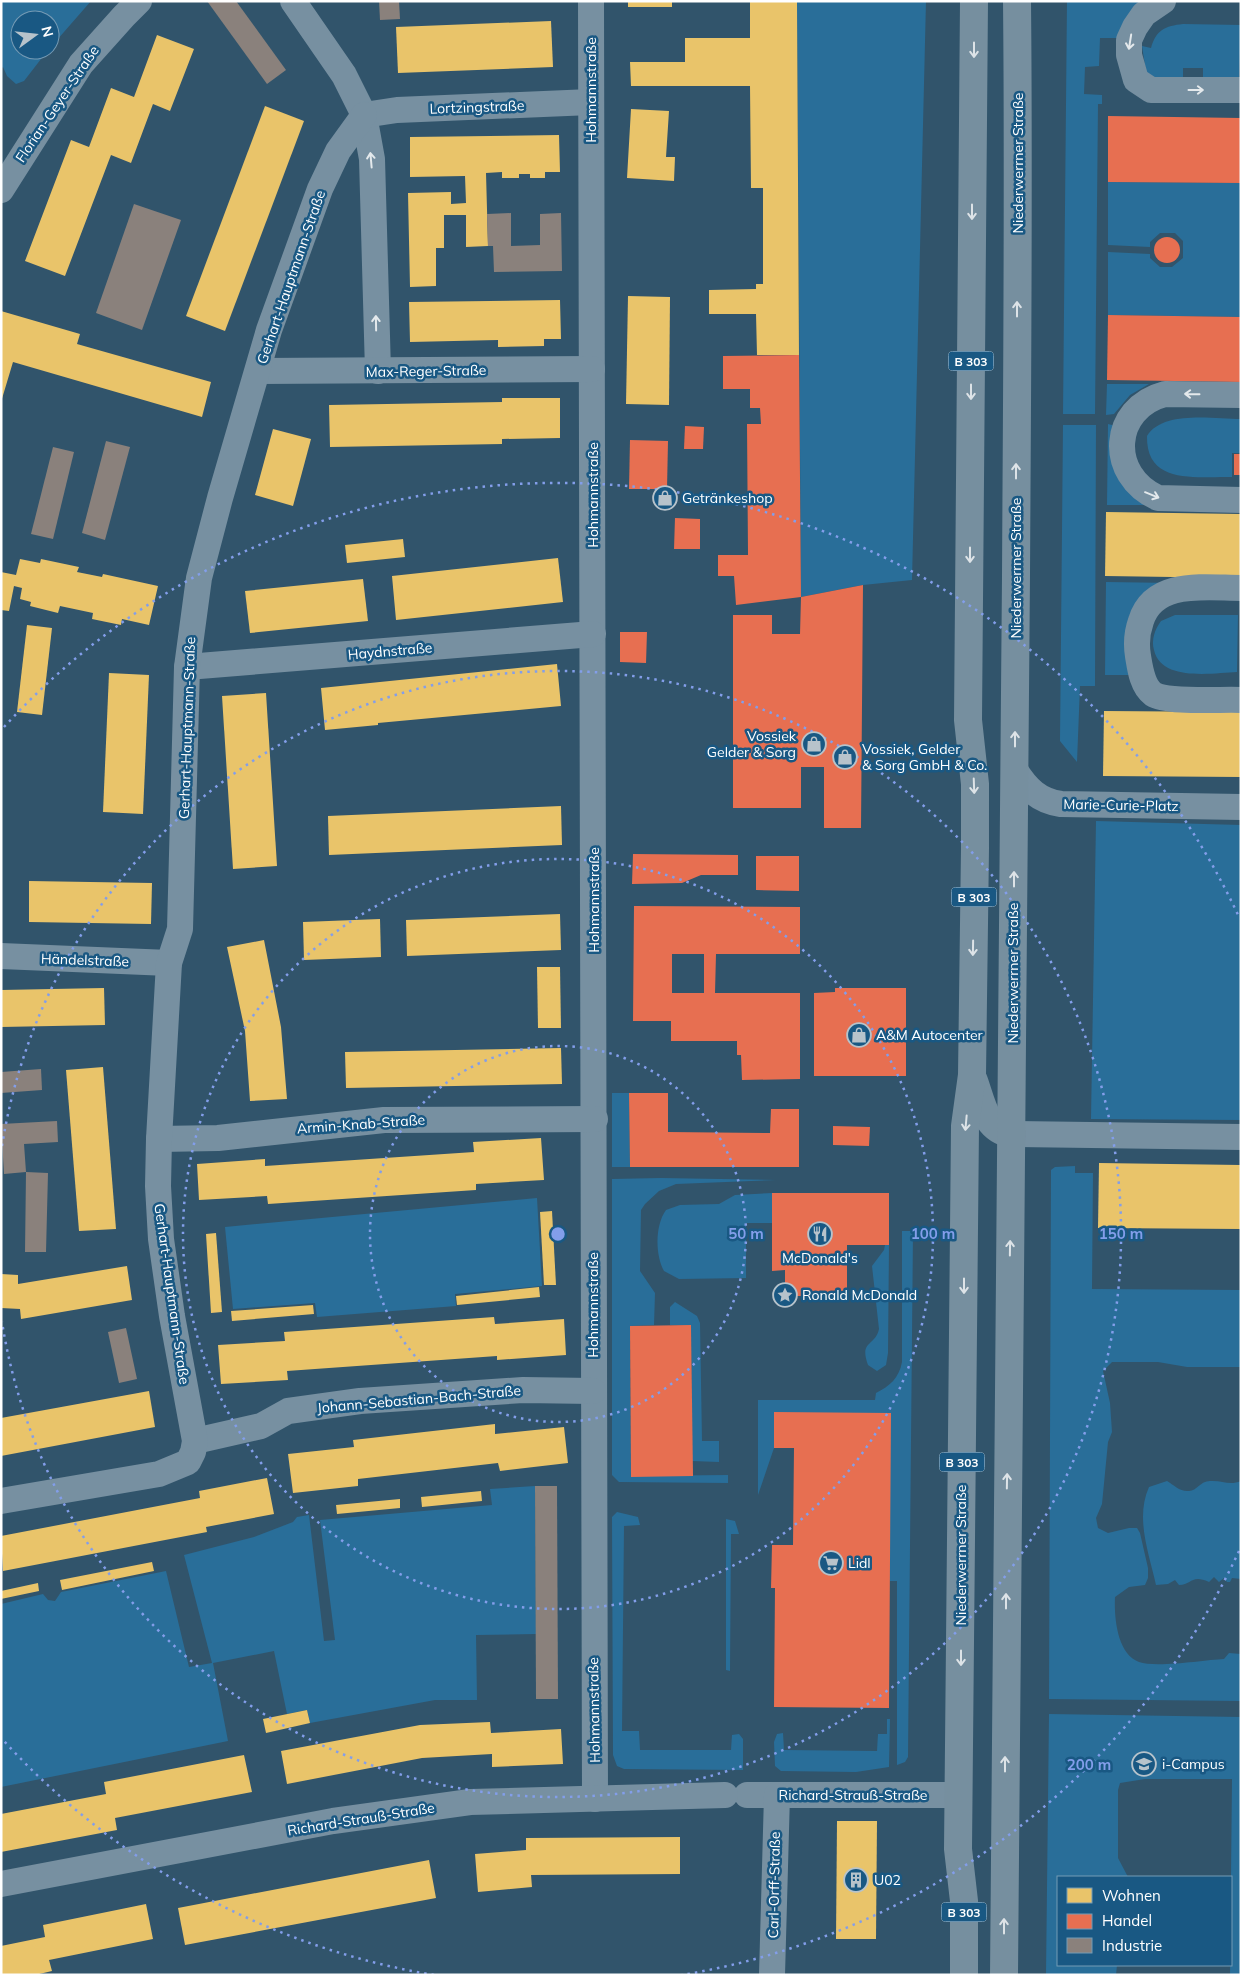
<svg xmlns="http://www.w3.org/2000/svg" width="1242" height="1976" font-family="Mulish,sans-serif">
  <rect width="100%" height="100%" fill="#31546b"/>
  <!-- green -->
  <g fill="#296e99">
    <path d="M1,1H91L50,48V20H20V50H48L24,81L16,84L7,76L3,67L1,69Z"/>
    <path d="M797,1H926L912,580L863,585L801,597Z"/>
    <path d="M1067,1H1145L1119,38H1100L1099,66L1085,67L1084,94L1102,95V104H1098L1095,414H1063Z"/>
    <path d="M1183,24L1241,25L1239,83L1203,82V68H1183V81L1147,78L1142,46L1151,48C1156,30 1165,26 1183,24Z"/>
    <path d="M1108,182L1241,183V317L1108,315V252L1150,254V258L1160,267H1172L1183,258V241L1175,233H1160L1150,242V247L1108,245Z"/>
    <path d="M1107,384H1149L1130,395L1114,414L1106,415Z"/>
    <path d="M1241,419V453H1232V477C1198,476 1146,486 1147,436C1163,410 1213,419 1241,419Z"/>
    <path d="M1108,424L1116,426L1151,505H1107Z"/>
    <path d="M1063,425H1096L1095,686H1080L1077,762L1060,741Z"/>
    <path d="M1106,582L1174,583L1163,588L1139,675H1105Z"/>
    <path d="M1175,615H1238L1237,672C1213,673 1161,682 1154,650C1151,640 1155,629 1161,621Z"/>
    <path d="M1096,821L1241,825V1120L1091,1119Z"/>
    <path d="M612,1093H629L630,1167H612Z"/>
    <path d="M1075,1166V1173H1093L1092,1289L1241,1290V1367H1187L1158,1362H1112L1103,1371L1110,1403L1112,1432L1108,1442L1102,1504L1096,1518L1098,1528L1108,1533L1129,1528H1137L1140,1533L1148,1568V1578L1145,1585L1129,1587L1115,1597C1114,1617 1117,1654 1139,1662C1156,1668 1204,1660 1224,1659L1229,1653L1241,1654V1701L1049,1699L1051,1170L1055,1167Z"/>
    <path d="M661,1178L776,1180L676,1184L659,1191L645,1204L641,1210L640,1271L655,1293L654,1325L630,1326L631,1476L728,1475V1483L619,1482L612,1475V1179Z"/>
    <path d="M772,1193V1223H746V1278L679,1279L664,1271C655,1255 655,1225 666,1210L680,1205L719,1204L735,1195Z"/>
    <path d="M537,1198L542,1286L455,1294L456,1306L317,1317L315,1303L233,1309L225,1227Z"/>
    <path d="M902,1231H913L908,1757L905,1762L897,1765V1581H890L774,1412V1448L758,1495V1400H875L876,1393C890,1386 899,1378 902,1362Z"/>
    <path d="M885,1245H889L888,1353L886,1365L877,1371L868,1365C859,1340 875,1347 879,1329L872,1266L884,1250Z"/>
    <path d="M675,1302L697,1316L700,1323L702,1441H719V1462L692,1461L691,1326L670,1325V1307Z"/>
    <path d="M1167,1481C1174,1485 1180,1492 1189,1491C1197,1491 1200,1481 1210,1481C1222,1480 1229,1486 1241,1481V1579L1232,1578L1230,1582H1227L1224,1578L1219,1582L1214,1577L1209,1582C1191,1574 1192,1585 1179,1585L1175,1580L1168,1584L1156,1585C1149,1553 1135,1518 1149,1487Z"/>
    <path d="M535,1486L536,1634L476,1635L477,1700H435L310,1723L307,1710L287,1714L274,1651L213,1663L228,1741L1,1787V1604L43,1594L48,1600L55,1601L61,1592L166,1571L189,1667L212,1663L184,1555L254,1537L293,1522L297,1517L309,1515L324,1641L335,1640L320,1520L492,1505L490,1489Z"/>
    <path d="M617,1512L638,1517L640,1525L624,1526L622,1731H639L640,1750H731L732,1735L739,1734L743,1739V1770L624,1769L617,1766L613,1755L612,1517Z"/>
    <path d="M726,1519L735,1521L739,1534H731L730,1671L726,1670Z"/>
    <path d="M1049,1714L1241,1717V1975H1230L1232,1779H1145L1120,1783L1118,1790V1858L1128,1877H1058V1965H1117L1116,1975H1046Z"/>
    <path d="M887,1719H890L889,1767L856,1772L781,1771L775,1766L774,1742L777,1734L783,1733L784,1750L877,1751L878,1734H887Z"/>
  </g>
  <!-- homes -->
  <g fill="#e9c46a">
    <rect x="628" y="1" width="44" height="6"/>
    <path d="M750,1H797L799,355H757L756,314H709V290L756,289V284H763V188H751L750,86H631L630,62H685V38H750Z"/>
    <path d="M551,21L553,67L398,73L396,27Z"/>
    <path d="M157,35L194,49L170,111L153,104L131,163L111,155L65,276L25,261L71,140L89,147L111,88L134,97Z"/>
    <path d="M265,106L304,121L225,331L186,316Z"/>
    <path d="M631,109L669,111L666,157H675L674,181L627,178Z"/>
    <path d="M559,135L560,172H545V178H530V174H519V178H502V172L486,173L488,246L466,247V215H444V248H436V286L410,287L408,193L451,192V204L466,203L465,176L410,177V137Z"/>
    <path d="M628,296L670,297L669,405L626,404Z"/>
    <path d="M560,300L561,339H544V346L498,347V340L410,342L409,302Z"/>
    <path d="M1,311L80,334L77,344L211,382L202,417L13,362L1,402Z"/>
    <path d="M502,398H560V438L502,439V444L330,447L329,405L502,402Z"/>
    <path d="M273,429L311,439L293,506L255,495Z"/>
    <path d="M1106,512L1241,514V578L1105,576Z"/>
    <path d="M403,539L405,557L347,563L345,545Z"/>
    <path d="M558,558L563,602L396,620L392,576Z"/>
    <path d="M20,559L40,563L41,559L79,567L77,572L102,577L103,574L158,586L149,625L122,619L121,625L92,619L93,613L60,606L58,613L30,606L31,602L20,599L22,588L14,586L9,611L1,610V572L16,575Z"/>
    <path d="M363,579L368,621L250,633L245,591Z"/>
    <path d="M27,625L52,628L42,715L17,712Z"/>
    <path d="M557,664L561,706L378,723V725L325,730L321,688Z"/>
    <path d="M109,673L149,675L143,814L103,812Z"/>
    <path d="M266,693L277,866L233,869L222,696Z"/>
    <path d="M1104,711L1241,712V777L1103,776Z"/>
    <path d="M561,806L562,845L329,855L328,816Z"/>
    <path d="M29,881L152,883L151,924L29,922Z"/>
    <path d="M560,914L561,950L407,956L406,920Z"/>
    <path d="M380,919L381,957L304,960L303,922Z"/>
    <path d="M264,940L281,1027L287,1099L250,1101L245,1031L227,947Z"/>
    <path d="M537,967H560L561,1028H538Z"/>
    <path d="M104,988L105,1025L1,1027V990Z"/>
    <path d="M561,1048L562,1084L346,1088L345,1052Z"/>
    <path d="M103,1067L116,1229L79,1231L66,1070Z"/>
    <path d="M541,1138L544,1180L476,1184V1190L268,1204L267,1196L199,1200L197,1164L265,1159V1166L474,1152L473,1142Z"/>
    <path d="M1099,1163L1241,1165V1229L1098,1228Z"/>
    <path d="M552,1211L556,1285H544L540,1212Z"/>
    <path d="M216,1233L222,1312L211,1313L206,1234Z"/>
    <path d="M127,1266L132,1300L21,1319L20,1309L1,1308V1274L18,1275V1284Z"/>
    <path d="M539,1287L540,1297L457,1305L456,1296Z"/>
    <path d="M313,1305L314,1314L232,1321L231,1311Z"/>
    <path d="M494,1317L495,1324L564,1319L566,1355L497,1360V1356L287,1371L288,1380L221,1384L218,1345L285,1341L284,1332Z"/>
    <path d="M149,1391L155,1427L1,1456V1418Z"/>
    <path d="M495,1424V1434L564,1427L568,1463L500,1471L498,1463L358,1479V1486L293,1493L288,1454L354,1447L353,1440Z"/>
    <path d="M267,1478L274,1514L206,1527L207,1532L3,1571L1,1536L200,1498L199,1491Z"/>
    <path d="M481,1491L482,1501L422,1507L421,1497Z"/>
    <path d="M400,1499V1508L337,1514L336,1505Z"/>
    <path d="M152,1562L154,1571L62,1590L60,1580Z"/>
    <path d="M38,1583L39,1591L1,1599V1591Z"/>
    <path d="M307,1710L310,1723L266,1733L263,1719Z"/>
    <path d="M490,1722L491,1733L561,1729L563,1764L492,1767V1754L422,1758L287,1784L281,1751L420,1725Z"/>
    <path d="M244,1755L252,1792L115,1818L117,1830L1,1852V1814L106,1794L104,1782Z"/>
    <path d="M837,1821H877L876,1939H836Z"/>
    <path d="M680,1837V1874L531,1875L532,1887L478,1892L475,1854L526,1850V1838Z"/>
    <path d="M429,1860L436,1898L185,1945L178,1908Z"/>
    <path d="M146,1904L153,1939L49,1960L52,1971L35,1975H1V1946L45,1937L43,1925Z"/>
  </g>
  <!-- shops -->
  <g fill="#e76f51" fill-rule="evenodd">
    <path d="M1108,116L1241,118V183L1108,182Z"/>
    <circle cx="1167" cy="250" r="13"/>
    <path d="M1108,315L1241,317V382L1107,380Z"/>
    <path d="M799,355L801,597L863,585L861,828H824V767H801V808H733V615H772V634H800L801,597L736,605L734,576H718V555H748L747,424H761L760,408H750V389H723V356Z"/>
    <path d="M685,426L704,427L703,449H684Z"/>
    <path d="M630,440L668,441L667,489H629Z"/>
    <rect x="1234" y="454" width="7" height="21"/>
    <path d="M675,518L700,519V549H674Z"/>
    <path d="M620,632H647L646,663L620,662Z"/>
    <path d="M633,854L738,855V875H701L682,883L632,884Z"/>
    <path d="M756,856H799V891L756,890Z"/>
    <path d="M634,906L800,907V954H716L715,993H800V1079L742,1080L741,1055H737V1041H671V1021H633ZM672,954H704V993H672Z"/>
    <path d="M835,988H906V1076H814V993L835,992Z"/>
    <path d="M629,1093H668V1132L770,1133L771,1109H799V1167H630Z"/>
    <path d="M833,1126L870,1127L869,1146L833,1145Z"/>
    <path d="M772,1193H889V1245H847V1296H785V1270L772,1271Z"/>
    <path d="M691,1325L693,1476L631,1477L630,1326Z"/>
    <path d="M774,1412L891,1413L889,1708L774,1707L775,1588H771L772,1545H793L794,1448H774Z"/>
  </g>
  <!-- industry -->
  <g fill="#8a817c">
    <path d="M207,1H236L286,70L267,84Z"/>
    <path d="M379,1H399L400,19L380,20Z"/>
    <path d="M134,204L181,220L142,330L96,313Z"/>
    <path d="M511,213V246L540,245V214L561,213L562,271L494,272L493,246H488L487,214Z"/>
    <path d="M106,441L130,447L105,540L82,533Z"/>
    <path d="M53,447L74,452L53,539L31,534Z"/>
    <path d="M41,1069L42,1090L1,1093V1072Z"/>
    <path d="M57,1121L58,1142L24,1144L26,1172L48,1173L46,1252H25L26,1172L4,1174L1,1124Z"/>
    <path d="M126,1328L137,1379L119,1383L108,1332Z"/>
    <path d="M535,1486H557L558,1699H536Z"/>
  </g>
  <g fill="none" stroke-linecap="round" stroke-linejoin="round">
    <!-- minor -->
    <g stroke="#7790a1" stroke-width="26">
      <path d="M293,1L344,75L364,115L372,159L378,371"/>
      <path d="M591,1L595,1799"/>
      <path d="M1163,1L1144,14L1135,27L1129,40V55L1136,80L1151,90H1241"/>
      <path d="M364,115L397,110L591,102"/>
      <path d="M1,190L81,64L124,16L139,1"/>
      <path d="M259,371L592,369"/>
      <path d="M1241,395L1165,394C1111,408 1107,475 1158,498L1241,500"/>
      <path d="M1241,588C1206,588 1154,579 1141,621C1137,632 1136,644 1138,656C1140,668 1142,686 1153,694C1167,703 1222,699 1241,700"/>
      <path d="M187,667L593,634"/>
      <path d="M1015,770C1027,789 1039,801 1061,804L1241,807"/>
      <path d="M1,956L169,963"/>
      <path d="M1012,1134L1241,1137"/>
      <path d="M159,1139L218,1138L384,1120L595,1119"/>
      <path d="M195,1441L261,1426L288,1411L360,1401L523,1390L593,1391"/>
      <path d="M1,1501L159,1474L188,1462L193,1452L195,1441L172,1316L161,1239L158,1186L159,1139L169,963L180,929L187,667L199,578L220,498L269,330L320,189L338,151L364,115"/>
      <path d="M747,1795H959"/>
      <path d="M1,1884L333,1821L470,1802L725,1795"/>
      <path d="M772,1975L777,1795"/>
    </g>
    <!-- primary -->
    <g stroke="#768f9f" stroke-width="28">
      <path d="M974,1081C982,1103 985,1130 1012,1134"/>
      <path d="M964,1975V1901L958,1849L965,1126L972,1075L975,848V784L968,720L974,1"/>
      <path d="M1004,1975C1006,1509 1013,1043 1016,576C1017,385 1019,193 1017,1"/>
    </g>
  </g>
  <!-- one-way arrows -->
  <defs><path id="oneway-shaft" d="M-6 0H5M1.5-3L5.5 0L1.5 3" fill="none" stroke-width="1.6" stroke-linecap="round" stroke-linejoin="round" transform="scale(1.25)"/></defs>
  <g stroke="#e4e9ec">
    <use href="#oneway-shaft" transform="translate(1130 42) rotate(99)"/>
    <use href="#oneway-shaft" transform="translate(1196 90)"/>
    <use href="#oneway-shaft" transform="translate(371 160) rotate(-95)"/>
    <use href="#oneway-shaft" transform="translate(376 323) rotate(-91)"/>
    <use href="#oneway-shaft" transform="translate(1192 394) rotate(-179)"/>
    <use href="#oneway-shaft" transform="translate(1152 495) rotate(22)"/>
  </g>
  <g stroke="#dde3e7">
    <use href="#oneway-shaft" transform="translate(974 50) rotate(90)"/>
    <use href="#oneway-shaft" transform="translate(972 212) rotate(90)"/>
    <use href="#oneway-shaft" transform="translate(1017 309) rotate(-90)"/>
    <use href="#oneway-shaft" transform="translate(971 392) rotate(90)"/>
    <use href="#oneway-shaft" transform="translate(1016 471) rotate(-90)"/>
    <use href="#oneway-shaft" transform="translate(970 555) rotate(90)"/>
    <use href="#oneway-shaft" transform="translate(1015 739) rotate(-90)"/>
    <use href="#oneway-shaft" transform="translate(974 786) rotate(88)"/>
    <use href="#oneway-shaft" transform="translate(1014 879) rotate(-90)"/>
    <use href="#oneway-shaft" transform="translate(973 948) rotate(91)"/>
    <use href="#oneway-shaft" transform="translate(966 1123) rotate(95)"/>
    <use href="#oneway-shaft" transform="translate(1010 1248) rotate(-89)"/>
    <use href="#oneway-shaft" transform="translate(964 1286) rotate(90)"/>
    <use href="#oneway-shaft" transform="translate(1007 1481) rotate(-89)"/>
    <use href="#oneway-shaft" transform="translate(1006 1601) rotate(-90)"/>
    <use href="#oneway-shaft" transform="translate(961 1658) rotate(90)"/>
    <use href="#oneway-shaft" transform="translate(1005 1764) rotate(-90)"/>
    <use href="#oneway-shaft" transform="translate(1004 1926) rotate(-90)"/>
  </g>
  <!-- distance rings -->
  <g fill="none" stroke="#839eea" stroke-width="2.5" stroke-dasharray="2.5 5">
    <circle cx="558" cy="1234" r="188"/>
    <circle cx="558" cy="1234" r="375"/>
    <path d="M2 1146A563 563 0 1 1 2 1322"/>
    <path d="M1239 1551A751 751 0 0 1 682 1975M434 1975A751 751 0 0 1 4 1741M4 727A751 751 0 0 1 1239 917"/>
  </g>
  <!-- icons -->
  <defs>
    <g id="shop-ring" transform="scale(1.25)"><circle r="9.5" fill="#195883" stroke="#b7c3cb" stroke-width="1.5"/><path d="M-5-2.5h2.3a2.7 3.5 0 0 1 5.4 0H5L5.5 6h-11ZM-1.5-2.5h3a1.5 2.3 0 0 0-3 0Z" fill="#b7c3cb"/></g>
    <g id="restaurant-ring" transform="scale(1.25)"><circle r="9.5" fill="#195883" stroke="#b7c3cb" stroke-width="1.5"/><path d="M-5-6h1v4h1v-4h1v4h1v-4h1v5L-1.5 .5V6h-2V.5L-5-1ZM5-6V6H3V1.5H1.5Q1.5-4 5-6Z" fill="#b7c3cb"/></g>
    <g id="sight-ring" transform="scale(1.25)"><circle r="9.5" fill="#195883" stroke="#b7c3cb" stroke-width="1.5"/><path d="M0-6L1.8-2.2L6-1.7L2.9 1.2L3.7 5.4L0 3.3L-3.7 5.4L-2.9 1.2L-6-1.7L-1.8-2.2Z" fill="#b7c3cb"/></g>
    <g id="supermarket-ring" transform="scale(1.25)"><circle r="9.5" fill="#195883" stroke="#b7c3cb" stroke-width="1.5"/><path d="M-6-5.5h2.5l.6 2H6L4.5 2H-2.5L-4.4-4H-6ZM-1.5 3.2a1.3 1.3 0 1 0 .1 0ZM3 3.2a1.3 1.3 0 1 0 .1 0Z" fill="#b7c3cb"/></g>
    <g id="university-ring" transform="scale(1.25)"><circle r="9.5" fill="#195883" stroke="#b7c3cb" stroke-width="1.5"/><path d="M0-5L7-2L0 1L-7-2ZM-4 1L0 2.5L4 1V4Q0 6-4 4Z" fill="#b7c3cb"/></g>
    <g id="building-ring" transform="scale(1.25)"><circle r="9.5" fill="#195883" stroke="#b7c3cb" stroke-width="1.5"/><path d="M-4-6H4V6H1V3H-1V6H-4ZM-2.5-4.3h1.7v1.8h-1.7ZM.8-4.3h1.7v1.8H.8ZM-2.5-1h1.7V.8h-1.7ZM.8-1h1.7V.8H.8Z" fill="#b7c3cb"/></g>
  </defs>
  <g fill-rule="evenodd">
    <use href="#shop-ring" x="665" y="498"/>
    <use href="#shop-ring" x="814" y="744"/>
    <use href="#shop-ring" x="845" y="757"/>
    <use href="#shop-ring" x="859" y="1035"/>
    <use href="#restaurant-ring" x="820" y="1234"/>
    <use href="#sight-ring" x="785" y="1295"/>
    <use href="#supermarket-ring" x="831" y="1563"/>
    <use href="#university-ring" x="1144" y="1764"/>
    <use href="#building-ring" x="856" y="1880"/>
  </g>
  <g text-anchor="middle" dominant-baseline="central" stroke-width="5" stroke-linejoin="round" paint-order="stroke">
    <!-- shield labels -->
    <g fill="#195883" stroke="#bacdda" stroke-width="1">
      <rect x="948.5" y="351.5" width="45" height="19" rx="4"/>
      <rect x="951.5" y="887.5" width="45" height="19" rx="4"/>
      <rect x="939.5" y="1452.5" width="45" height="19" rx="4"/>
      <rect x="941.5" y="1902.5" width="45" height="19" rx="4"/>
    </g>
    <g font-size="12" font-weight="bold" fill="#fff">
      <text x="971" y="361">B 303</text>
      <text x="974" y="897">B 303</text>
      <text x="962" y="1462">B 303</text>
      <text x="964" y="1912">B 303</text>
    </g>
    <!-- street labels -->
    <g font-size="14" fill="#fff" stroke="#195883">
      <text transform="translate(591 90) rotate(-90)">Hohmannstraße</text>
      <text transform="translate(57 104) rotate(-56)">Florian-Geyer-Straße</text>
      <text transform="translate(477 107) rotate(-2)">Lortzingstraße</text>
      <text transform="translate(1018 163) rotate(-90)">Niederwerrner Straße</text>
      <text transform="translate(291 277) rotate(-71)">Gerhart-Hauptmann-Straße</text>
      <text transform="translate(426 371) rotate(-1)">Max-Reger-Straße</text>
      <text transform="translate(593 495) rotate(-90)">Hohmannstraße</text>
      <text transform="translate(1016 568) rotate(-90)">Niederwerrner Straße</text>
      <text transform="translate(390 651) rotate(-5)">Haydnstraße</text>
      <text transform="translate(187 728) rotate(-88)">Gerhart-Hauptmann-Straße</text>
      <text transform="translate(1121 805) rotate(1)">Marie-Curie-Platz</text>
      <text transform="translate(594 900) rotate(-90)">Hohmannstraße</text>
      <text transform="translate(85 960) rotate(2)">Händelstraße</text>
      <text transform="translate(1013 973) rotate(-90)">Niederwerrner Straße</text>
      <text transform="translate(361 1124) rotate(-4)">Armin-Knab-Straße</text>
      <text transform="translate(172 1294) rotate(82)">Gerhart-Hauptmann-Straße</text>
      <text transform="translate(593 1305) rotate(-90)">Hohmannstraße</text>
      <text transform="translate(419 1399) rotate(-5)">Johann-Sebastian-Bach-Straße</text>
      <text transform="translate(961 1555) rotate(-90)">Niederwerrner Straße</text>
      <text transform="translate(594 1710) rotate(-91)">Hohmannstraße</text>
      <text x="853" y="1795">Richard-Strauß-Straße</text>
      <text transform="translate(361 1819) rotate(-9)">Richard-Strauß-Straße</text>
      <text transform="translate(774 1885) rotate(-89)">Carl-Orff-Straße</text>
    </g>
    <!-- poi labels -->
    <g font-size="14" fill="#fff" stroke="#195883" text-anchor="start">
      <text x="682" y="498">Getränkeshop</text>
      <text x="796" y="736" text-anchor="end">Vossiek<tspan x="796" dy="16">Gelder &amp; Sorg</tspan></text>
      <text x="862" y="749">Vossiek, Gelder<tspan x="862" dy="16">&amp; Sorg GmbH &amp; Co.</tspan></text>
      <text x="876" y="1035">A&amp;M Autocenter</text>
      <text x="820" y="1258" text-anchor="middle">McDonald's</text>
      <text x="802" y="1295">Ronald McDonald</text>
      <text x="848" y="1563">Lidl</text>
      <text x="1162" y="1764">i-Campus</text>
      <text x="874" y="1880">U02</text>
    </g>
  </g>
  <circle cx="558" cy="1234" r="8" fill="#839eea" stroke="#195883" stroke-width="2.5"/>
  <g font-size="15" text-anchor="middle" font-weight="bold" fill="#839eea" stroke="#195883" stroke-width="5" stroke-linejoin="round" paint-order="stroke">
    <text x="746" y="1239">50 m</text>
    <text x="933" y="1239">100 m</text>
    <text x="1121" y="1239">150 m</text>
    <text x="1089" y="1770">200 m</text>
  </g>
  <!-- border -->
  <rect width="1242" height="1976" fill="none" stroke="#ffffff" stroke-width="5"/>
  <!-- legend -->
  <rect x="1057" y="1876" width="175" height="90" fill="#195883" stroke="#759bb5"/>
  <rect x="1067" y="1888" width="25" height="15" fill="#e9c46a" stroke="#759bb5"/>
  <text x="1102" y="1901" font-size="15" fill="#ffffff">Wohnen</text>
  <rect x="1067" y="1914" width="25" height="15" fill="#e76f51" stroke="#759bb5"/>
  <text x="1102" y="1926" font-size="15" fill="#ffffff">Handel</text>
  <rect x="1067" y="1938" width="25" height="15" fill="#8a817c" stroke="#759bb5"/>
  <text x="1102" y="1951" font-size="15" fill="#ffffff">Industrie</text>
  <!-- north arrow -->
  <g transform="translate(35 35) rotate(75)"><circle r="24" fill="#195883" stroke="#759bb5"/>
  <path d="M0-4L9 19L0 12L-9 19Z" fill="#b7c3cb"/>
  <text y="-8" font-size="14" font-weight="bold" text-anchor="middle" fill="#ffffff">N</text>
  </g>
</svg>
